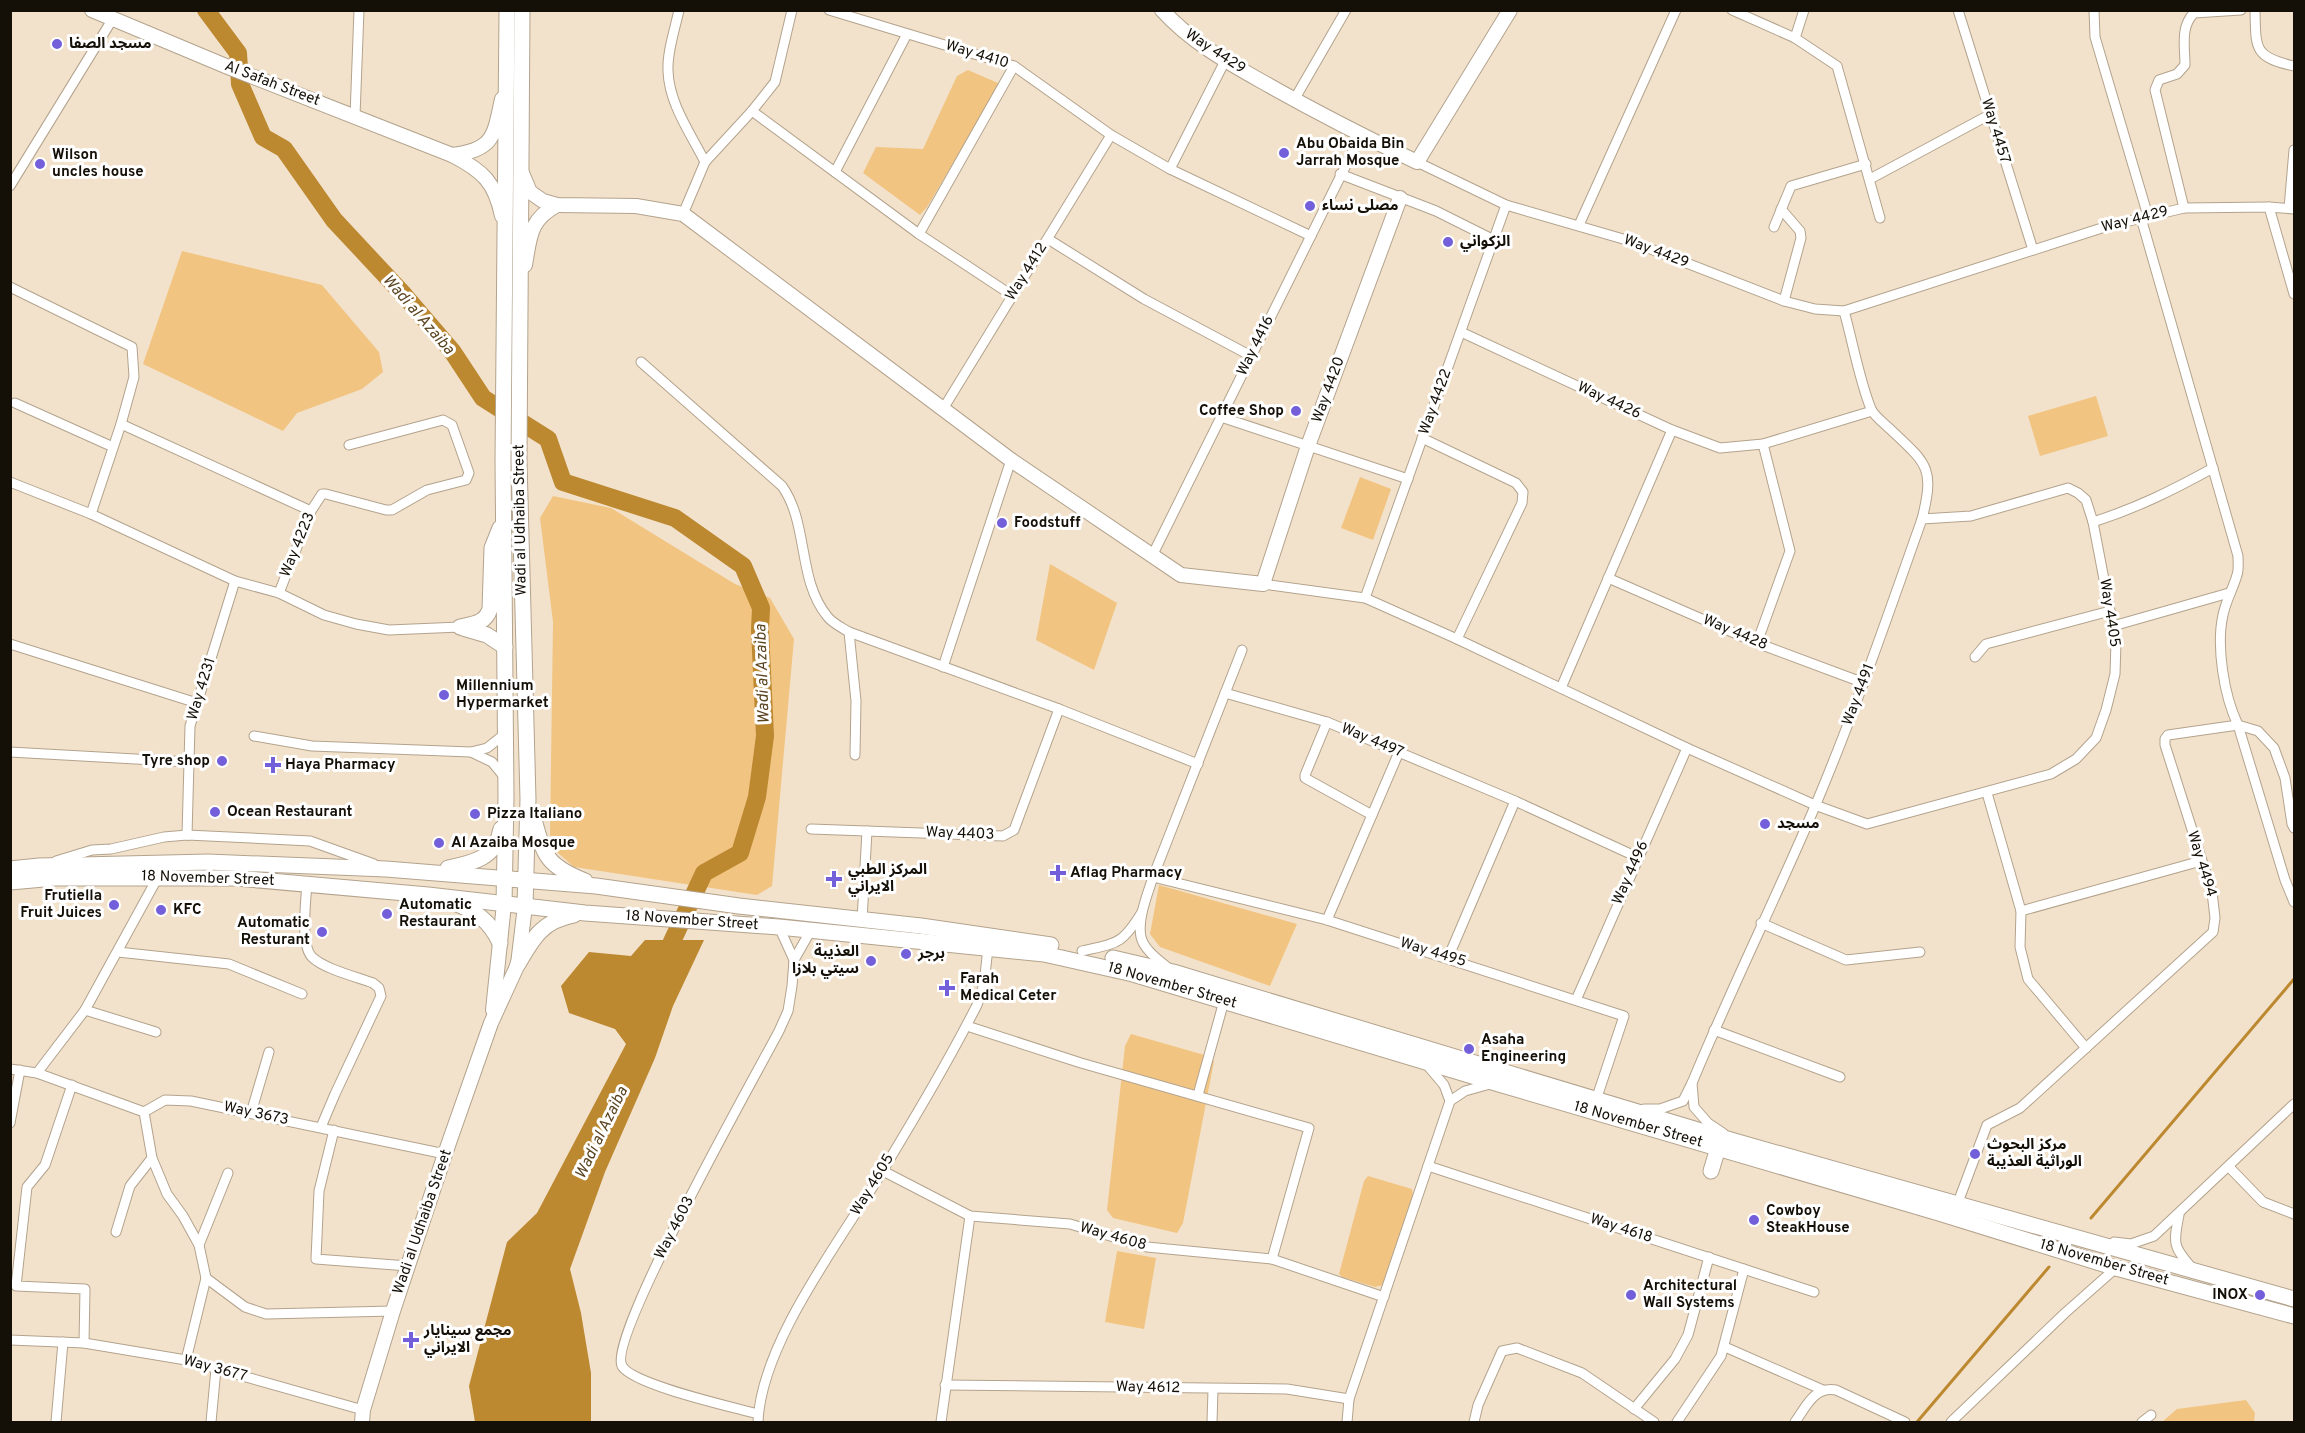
<svg xmlns="http://www.w3.org/2000/svg" width="2305" height="1433" font-family="Overpass,'Noto Sans Arabic',sans-serif">
  <rect width="100%" height="100%" fill="#f3e2cb"/>
  <!-- green -->
  <g fill="#f1c481">
    <path d="M968,70L998,83L997,89L927,207L920,215L863,173L876,147L923,149L957,76Z"/>
    <path d="M182,251L322,285L379,352L383,372L362,389L297,413L283,431L143,364Z"/>
    <path d="M2096,396L2108,436L2040,456L2028,416Z"/>
    <path d="M1360,477L1391,489L1373,540L1341,528Z"/>
    <path d="M553,496L611,508L735,584L770,598L794,639L772,886L757,895L574,867L557,852L550,835L553,622L540,518Z"/>
    <path d="M1050,564L1117,603L1094,670L1036,640Z"/>
    <path d="M1159,885L1297,924L1270,986L1160,947L1150,934Z"/>
    <path d="M1131,1034L1208,1056L1214,1061L1183,1223L1177,1233L1113,1218L1107,1210L1125,1046Z"/>
    <path d="M1368,1176L1412,1189L1413,1196L1383,1285L1375,1287L1342,1277L1339,1274L1364,1181Z"/>
    <path d="M1117,1251L1156,1258L1144,1329L1105,1322Z"/>
    <path d="M2246,1400L2255,1413L2254,1422H2162L2177,1409Z"/>
  </g>
  <!-- water -->
  <path fill="#bc8830" d="M645,940H704L673,1006L655,1058L605,1172L570,1269L581,1313L591,1373V1422H475L469,1386L507,1242L537,1213L626,1044L615,1029L569,1013L561,986L589,952L631,956Z"/>
  <g fill="none" stroke-linecap="round" stroke-linejoin="round">
    <!-- stream -->
    <g stroke="#bc8830" stroke-width="3">
      <path d="M2091,1218L2294,979"/>
      <path d="M1917,1422L2049,1267"/>
    </g>
    <!-- river -->
    <path stroke="#bc8830" stroke-width="18" d="M206,10L238,53L240,84L263,137L284,149L334,220L404,295L452,351L483,398L548,439L563,482L675,518L743,566L761,608L760,630L765,736L757,797L740,853L704,873L662,963"/>
    <!-- street casing -->
    <g stroke="#b3a38d" stroke-width="11">
      <g id="street">
        <path d="M679,10C675,29 667,52 668,71C669,104 691,134 705,162"/>
        <path d="M829,10L1014,66L1111,135L1170,169L1311,236"/>
        <path d="M1732,10L1795,38L1837,66L1880,218"/>
        <path d="M1958,10L2033,250"/>
        <path d="M2094,10L2095,37L2148,216"/>
        <path d="M2255,10C2256,48 2253,57 2294,66"/>
        <path d="M1795,38L1804,10"/>
        <path d="M1294,100L1346,10"/>
        <path d="M752,111L919,234L1013,296"/>
        <path d="M355,116L359,10"/>
        <path d="M1417,162L1506,205L1630,241L1784,301L1815,309L1844,311L2108,226L2184,208L2269,207L2294,209"/>
        <path d="M1170,169L1225,61"/>
        <path d="M835,172L907,34"/>
        <path d="M1340,174L1436,211L1494,240"/>
        <path d="M1870,179L1989,115"/>
        <path d="M10,186L112,20"/>
        <path d="M2269,207L2294,294"/>
        <path d="M2184,208L2155,90L2159,80L2177,74L2185,65C2185,47 2180,27 2194,13L2241,10"/>
        <path d="M2289,208L2294,150"/>
        <path d="M1781,209L1800,231L1801,238L1784,301"/>
        <path d="M683,214L705,162L752,111L775,82L792,10"/>
        <path d="M2141,218L2238,556C2238,562 2239,570 2237,575C2233,589 2226,600 2223,615C2216,646 2224,696 2238,725L2285,880L2294,902"/>
        <path d="M1579,225L1676,10"/>
        <path d="M1774,227L1791,186L1866,164"/>
        <path d="M919,234L1014,66"/>
        <path d="M1048,239L1144,299L1251,356"/>
        <path d="M10,287L132,347L134,377L121,424L91,514"/>
        <path d="M1461,332L1672,430L1720,448L1763,444L1872,411"/>
        <path d="M641,362L782,486C809,524 797,579 827,616C832,623 841,627 849,632L1059,709L1198,764"/>
        <path d="M15,403L113,447"/>
        <path d="M943,409L1111,135"/>
        <path d="M1221,417L1408,479"/>
        <path d="M121,424L311,511"/>
        <path d="M1422,438L1516,483L1523,492L1522,503L1457,639"/>
        <path d="M10,482L91,514L235,581L279,593L324,615L356,624L389,630L460,627"/>
        <path d="M2093,522C2137,508 2173,490 2213,468"/>
        <path d="M1152,556L1361,135"/>
        <path d="M1608,578L1757,643L1864,683"/>
        <path d="M1263,584L1365,598L1457,639L1687,748L1815,805L1867,824L2051,774L2076,759L2096,738L2106,710L2115,674L2116,642L2093,522L2086,500L2078,493L2068,488L1971,516L1922,519"/>
        <path d="M279,593L311,511L322,494H326L386,510H392L427,490L466,480L469,473L452,425L443,420L349,445"/>
        <path d="M1365,598L1506,205"/>
        <path d="M2113,626L2229,593"/>
        <path d="M849,632L856,701L855,755"/>
        <path d="M1757,643L1790,551L1763,444"/>
        <path d="M10,644L197,703"/>
        <path d="M1975,657L1986,644L2110,611"/>
        <path d="M943,667L1011,460"/>
        <path d="M1561,688L1672,430"/>
        <path d="M1225,693L1327,722L1515,801L1637,857"/>
        <path d="M1327,722L1305,775V778L1372,815"/>
        <path d="M254,736L312,746L471,752L487,748L506,733"/>
        <path d="M10,752L189,762"/>
        <path d="M471,752L492,762L506,779"/>
        <path d="M1987,793L2021,911L2020,947L2028,979L2086,1048"/>
        <path d="M811,829L1003,836L1014,830L1059,709"/>
        <path d="M187,835L190,726L235,581"/>
        <path d="M56,861L92,850L111,849L164,837L187,835L310,841L374,864"/>
        <path d="M1153,877L1327,920L1624,1016L1596,1100"/>
        <path d="M307,883C306,900 300,945 312,957C324,969 357,977 373,983L379,988L381,996L335,1094L321,1127"/>
        <path d="M2021,911L2201,861"/>
        <path d="M862,920L867,831"/>
        <path d="M1327,920L1399,752"/>
        <path d="M1761,923L1846,960L1920,952"/>
        <path d="M779,927L794,960"/>
        <path d="M1082,951C1117,943 1122,945 1142,912"/>
        <path d="M118,952L229,964L302,994"/>
        <path d="M1448,958L1515,801"/>
        <path d="M1168,968C1159,960 1144,950 1141,937C1137,919 1148,893 1153,877L1242,650"/>
        <path d="M1576,1000L1687,748"/>
        <path d="M85,1010L156,1032"/>
        <path d="M967,1026L1081,1063L1309,1128L1272,1259"/>
        <path d="M1714,1030L1840,1077"/>
        <path d="M1428,1066L1444,1085L1450,1101"/>
        <path d="M10,1069L37,1073L144,1112"/>
        <path d="M37,1073L85,1010L158,877"/>
        <path d="M1692,1083C1731,989 1776,898 1816,804C1855,711 1888,615 1922,519C1935,467 1927,464 1890,429C1884,423 1874,416 1871,409C1859,379 1853,343 1844,311"/>
        <path d="M72,1085L45,1165L27,1187L16,1286L85,1289L84,1343"/>
        <path d="M1198,1095L1224,1001"/>
        <path d="M1644,1109H1660L1683,1101L1692,1083L1694,1107L1708,1123L1723,1133"/>
        <path d="M144,1112L165,1100L191,1101L445,1154"/>
        <path d="M144,1112L152,1158L167,1194L183,1216L199,1245L206,1278L186,1360"/>
        <path d="M251,1113L269,1052"/>
        <path d="M10,1123L20,1070"/>
        <path d="M334,1130L319,1191L316,1259L408,1266"/>
        <path d="M1428,1166L1814,1292"/>
        <path d="M2229,1167L2263,1202L2294,1214"/>
        <path d="M883,1171L970,1216L1070,1224L1147,1247L1272,1259L1384,1297"/>
        <path d="M1957,1205L1987,1125L2020,1108L2213,932L2215,918L2212,892L2165,745V739L2168,735L2238,725L2258,731L2274,748L2285,778L2292,824L2294,828"/>
        <path d="M2179,1215C2173,1244 2173,1247 2193,1269"/>
        <path d="M116,1232L130,1186L152,1158"/>
        <path d="M2114,1242L2131,1244L2154,1236L2294,1104"/>
        <path d="M199,1245L228,1173"/>
        <path d="M206,1278L245,1307L266,1314L393,1311"/>
        <path d="M10,1340L84,1343L186,1360L363,1410"/>
        <path d="M1725,1347L1823,1390"/>
        <path d="M945,1385L1287,1389L1349,1399"/>
        <path d="M1634,1409L1675,1359L1688,1335L1709,1257"/>
        <path d="M758,1414C733,1407 633,1385 622,1366C607,1338 757,1073 779,1031L788,1011L792,986L794,960L811,930"/>
        <path d="M56,1422L63,1342"/>
        <path d="M211,1422L216,1369"/>
        <path d="M758,1422C761,1343 841,1240 882,1172C915,1117 948,1062 977,1005L984,984L988,948"/>
        <path d="M941,1422L970,1216"/>
        <path d="M1212,1422L1213,1390"/>
        <path d="M1347,1422L1349,1399L1450,1101L1465,1091L1490,1084"/>
        <path d="M1474,1422L1478,1405L1502,1351L1517,1348L1582,1373L1654,1422"/>
        <path d="M1677,1422L1721,1356L1744,1269"/>
        <path d="M1795,1422C1806,1407 1814,1386 1836,1390L1905,1422"/>
        <path d="M1951,1422L2065,1313L2116,1268"/>
        <path d="M2142,1422L2151,1415"/>
      </g>
    </g>
    <!-- secondary casing -->
    <g stroke="#b3a38d" stroke-width="16">
      <g id="secondary">
        <path d="M92,10L228,67L452,155C483,171 495,182 502,216"/>
        <path d="M1162,10C1193,44 1231,64 1270,86C1318,113 1367,138 1417,162L1510,10"/>
        <path d="M452,155C494,150 494,136 502,99"/>
        <path d="M522,173L530,192L543,201L557,205L636,206L683,214L1011,460L1181,575L1263,584L1308,446L1400,198"/>
        <path d="M525,265C530,237 529,220 557,205"/>
        <path d="M493,1010L504,904"/>
        <path d="M362,1422L363,1410L393,1311L445,1154L491,1023L518,964L525,906"/>
      </g>
    </g>
    <!-- primary casing -->
    <g stroke="#b3a38d" stroke-width="17">
      <g id="primary">
        <path d="M522,10L519,461L528,799L525,906"/>
        <path d="M460,627C473,624 485,624 490,609L492,548L500,528"/>
        <path d="M463,628L487,635L505,647"/>
        <path d="M533,816C544,855 545,865 585,881"/>
        <path d="M448,868C473,863 496,858 501,829"/>
        <path d="M10,869L39,866L208,862L386,869L596,886L739,906L921,926L1051,945"/>
        <path d="M10,882L55,878H236L428,895L585,913L779,927L1044,954L1133,974L1499,1084L1939,1213L2116,1268L2294,1316"/>
        <path d="M454,903C476,911 490,921 500,943"/>
        <path d="M504,904L506,797L503,460L507,10"/>
        <path d="M1113,958L1173,972L1734,1141L2294,1299"/>
        <path d="M518,964C533,938 542,921 574,915"/>
        <path d="M1711,1171L1718,1148"/>
      </g>
    </g>
    <!-- street -->
    <use href="#street" stroke="#fff" stroke-width="9"/>
    <!-- secondary -->
    <use href="#secondary" stroke="#fff" stroke-width="14"/>
    <!-- primary -->
    <use href="#primary" stroke="#fff" stroke-width="15"/>
  </g>
  <!-- markers -->
  <g fill="#735fd9" stroke="#fff" stroke-width="2">
    <circle cx="57" cy="44" r="6"/>
    <circle cx="1284" cy="153" r="6"/>
    <circle cx="40" cy="164" r="6"/>
    <circle cx="1310" cy="206" r="6"/>
    <circle cx="1448" cy="242" r="6"/>
    <circle cx="1296" cy="411" r="6"/>
    <circle cx="1002" cy="523" r="6"/>
    <circle cx="444" cy="695" r="6"/>
    <circle cx="222" cy="761" r="6"/>
    <path d="M270 756h6v6h6v6h-6v6h-6v-6h-6v-6h6z"/>
    <circle cx="215" cy="812" r="6"/>
    <circle cx="475" cy="814" r="6"/>
    <circle cx="1765" cy="824" r="6"/>
    <circle cx="439" cy="843" r="6"/>
    <path d="M1055 864h6v6h6v6h-6v6h-6v-6h-6v-6h6z"/>
    <path d="M831 870h6v6h6v6h-6v6h-6v-6h-6v-6h6z"/>
    <circle cx="114" cy="905" r="6"/>
    <circle cx="161" cy="910" r="6"/>
    <circle cx="387" cy="914" r="6"/>
    <circle cx="322" cy="932" r="6"/>
    <circle cx="906" cy="954" r="6"/>
    <circle cx="871" cy="961" r="6"/>
    <path d="M944 979h6v6h6v6h-6v6h-6v-6h-6v-6h6z"/>
    <circle cx="1469" cy="1049" r="6"/>
    <circle cx="1975" cy="1154" r="6"/>
    <circle cx="1754" cy="1220" r="6"/>
    <circle cx="1631" cy="1295" r="6"/>
    <circle cx="2260" cy="1295" r="6"/>
    <path d="M408 1331h6v6h6v6h-6v6h-6v-6h-6v-6h6z"/>
  </g>
  <g text-anchor="middle" dominant-baseline="central" stroke-width="6" stroke-linejoin="round" paint-order="stroke">
    <!-- poi labels -->
    <g font-size="15" font-weight="bold" fill="#140f07" stroke="#fff" text-anchor="start">
      <text x="69" y="44">مسجد الصفا</text>
      <text x="1296" y="144">Abu Obaida Bin<tspan x="1296" dy="17">Jarrah Mosque</tspan></text>
      <text x="52" y="155">Wilson<tspan x="52" dy="17">uncles house</tspan></text>
      <text x="1322" y="206">مصلى نساء</text>
      <text x="1460" y="242">الزكواني</text>
      <text x="1284" y="411" text-anchor="end">Coffee Shop</text>
      <text x="1014" y="523">Foodstuff</text>
      <text x="456" y="686">Millennium<tspan x="456" dy="17">Hypermarket</tspan></text>
      <text x="210" y="761" text-anchor="end">Tyre shop</text>
      <text x="285" y="765">Haya Pharmacy</text>
      <text x="227" y="812">Ocean Restaurant</text>
      <text x="487" y="814">Pizza Italiano</text>
      <text x="1777" y="824">مسجد</text>
      <text x="451" y="843">Al Azaiba Mosque</text>
      <text x="848" y="870">المركز الطبي<tspan x="848" dy="17">الايراني</tspan></text>
      <text x="1070" y="873">Aflag Pharmacy</text>
      <text x="102" y="896" text-anchor="end">Frutiella<tspan x="102" dy="17">Fruit Juices</tspan></text>
      <text x="399" y="905">Automatic<tspan x="399" dy="17">Restaurant</tspan></text>
      <text x="173" y="910">KFC</text>
      <text x="310" y="923" text-anchor="end">Automatic<tspan x="310" dy="17">Resturant</tspan></text>
      <text x="859" y="952" text-anchor="end">العذيبة<tspan x="859" dy="17">سيتي بلازا</tspan></text>
      <text x="918" y="954">برجر</text>
      <text x="960" y="979">Farah<tspan x="960" dy="17">Medical Ceter</tspan></text>
      <text x="1481" y="1040">Asaha<tspan x="1481" dy="17">Engineering</tspan></text>
      <text x="1987" y="1145">مركز البحوث<tspan x="1987" dy="17">الوراثية العذيبة</tspan></text>
      <text x="1766" y="1211">Cowboy<tspan x="1766" dy="17">SteakHouse</tspan></text>
      <text x="1643" y="1286">Architectural<tspan x="1643" dy="17">Wall Systems</tspan></text>
      <text x="2248" y="1295" text-anchor="end">INOX</text>
      <text x="424" y="1331">مجمع سينايار<tspan x="424" dy="17">الايراني</tspan></text>
    </g>
    <!-- street labels -->
    <g font-size="15" fill="#140f07" stroke="#fff">
      <text transform="translate(1215 52) rotate(33)">Way 4429</text>
      <text transform="translate(977 55) rotate(17)">Way 4410</text>
      <text transform="translate(272 84) rotate(21)">Al Safah Street</text>
      <text transform="translate(1995 131) rotate(73)">Way 4457</text>
      <text transform="translate(2135 220) rotate(-14)">Way 4429</text>
      <text transform="translate(1656 252) rotate(21)">Way 4429</text>
      <text transform="translate(1027 272) rotate(-58)">Way 4412</text>
      <text transform="translate(1256 346) rotate(-64)">Way 4416</text>
      <text transform="translate(1329 390) rotate(-70)">Way 4420</text>
      <text transform="translate(1609 401) rotate(25)">Way 4426</text>
      <text transform="translate(1436 402) rotate(-70)">Way 4422</text>
      <text transform="translate(521 520) rotate(-91)">Wadi al Udhaiba Street</text>
      <text transform="translate(298 545) rotate(-68)">Way 4223</text>
      <text transform="translate(2109 613) rotate(81)">Way 4405</text>
      <text transform="translate(1735 633) rotate(23)">Way 4428</text>
      <text transform="translate(202 689) rotate(-73)">Way 4231</text>
      <text transform="translate(1859 695) rotate(-69)">Way 4491</text>
      <text transform="translate(1372 741) rotate(23)">Way 4497</text>
      <text transform="translate(960 834) rotate(2)">Way 4403</text>
      <text transform="translate(2201 864) rotate(73)">Way 4494</text>
      <text transform="translate(1631 873) rotate(-66)">Way 4496</text>
      <text transform="translate(208 879) rotate(2)">18 November Street</text>
      <text transform="translate(692 921) rotate(4)">18 November Street</text>
      <text transform="translate(1433 953) rotate(17)">Way 4495</text>
      <text transform="translate(1172 986) rotate(16)">18 November Street</text>
      <text transform="translate(256 1114) rotate(12)">Way 3673</text>
      <text transform="translate(1638 1125) rotate(16)">18 November Street</text>
      <text transform="translate(873 1185) rotate(-59)">Way 4605</text>
      <text transform="translate(423 1222) rotate(-71)">Wadi al Udhaiba Street</text>
      <text transform="translate(675 1228) rotate(-63)">Way 4603</text>
      <text transform="translate(1621 1229) rotate(18)">Way 4618</text>
      <text transform="translate(1113 1237) rotate(16)">Way 4608</text>
      <text transform="translate(2104 1263) rotate(16)">18 November Street</text>
      <text transform="translate(215 1369) rotate(15)">Way 3677</text>
      <text transform="translate(1148 1388) rotate(1)">Way 4612</text>
    </g>
    <!-- water labels -->
    <g font-size="16" font-style="italic" fill="#5b4521" stroke="#fff">
      <text transform="translate(418 315) rotate(49)">Wadi al Azaiba</text>
      <text transform="translate(763 674) rotate(-92)">Wadi al Azaiba</text>
      <text transform="translate(602 1133) rotate(-64)">Wadi al Azaiba</text>
    </g>
  </g>
  <!-- border -->
  <rect width="2305" height="1433" fill="none" stroke="#140f07" stroke-width="24"/>
</svg>
